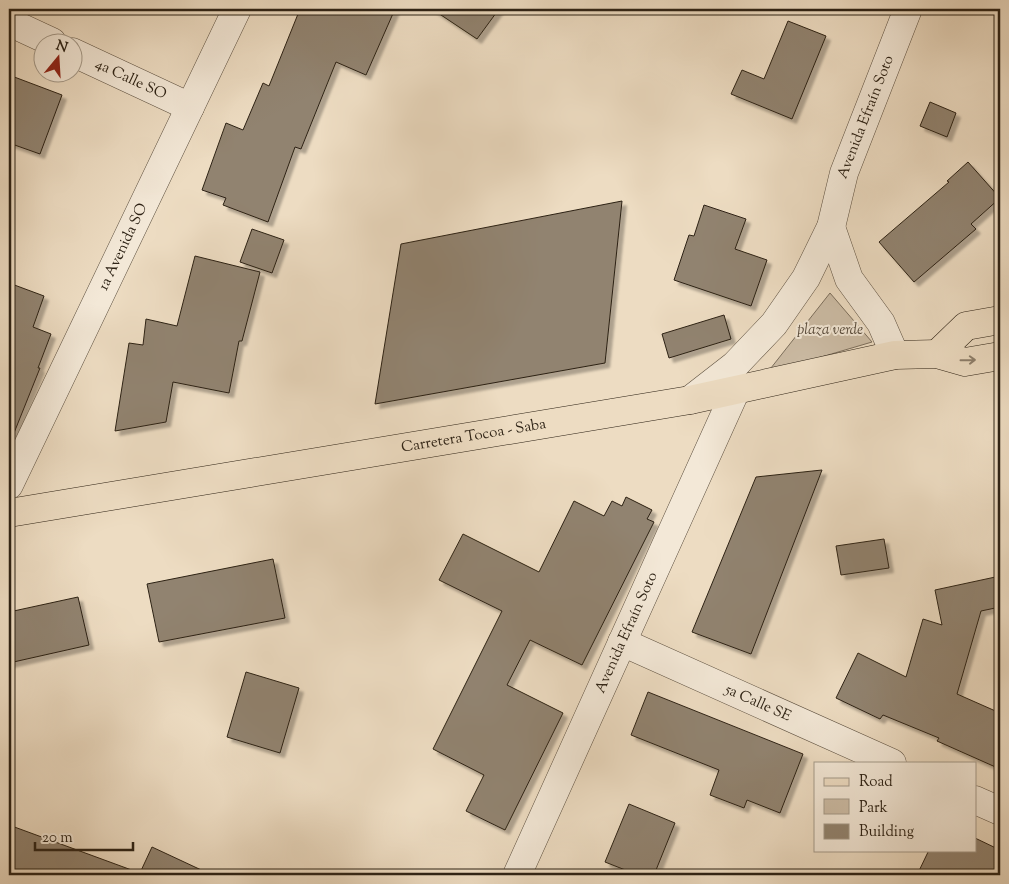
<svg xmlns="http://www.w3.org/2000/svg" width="1009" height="884" font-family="'Sorts Mill Goudy',serif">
  <defs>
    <filter id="shadow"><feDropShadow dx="4.5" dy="4.5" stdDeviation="1" flood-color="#0004"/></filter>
  </defs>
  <rect width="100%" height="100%" fill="#eddcc2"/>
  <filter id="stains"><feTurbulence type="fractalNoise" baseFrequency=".004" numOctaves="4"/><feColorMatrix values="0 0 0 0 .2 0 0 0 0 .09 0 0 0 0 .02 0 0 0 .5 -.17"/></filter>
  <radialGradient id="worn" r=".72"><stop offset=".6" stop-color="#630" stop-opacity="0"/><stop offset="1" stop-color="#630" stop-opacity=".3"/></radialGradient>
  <!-- green -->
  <path fill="#ccbca5" stroke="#7c6f5d" d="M830,293L872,342L767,373Z"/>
  <!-- building -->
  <g fill="#91836f" stroke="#2d2215" filter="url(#shadow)">
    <path d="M300,9H395L366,75L336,62L301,149L295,147L268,222L223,205L226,198L202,190L226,123L243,130L263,83L269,86Z"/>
    <path d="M432,9H499L477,39Z"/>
    <path d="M788,21L826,36L792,119L731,94L742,70L764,79Z"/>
    <path d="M9,75L62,95L40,154L9,143Z"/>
    <path d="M930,102L956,113L947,137L920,126Z"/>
    <path d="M968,162L1000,198L971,224L976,229L914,282L879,242L949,182L947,181Z"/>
    <path d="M622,201L605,363L375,404L401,244Z"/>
    <path d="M704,205L746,219L735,249L767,260L751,306L674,280L689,235L694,236Z"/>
    <path d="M252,229L284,240L272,273L240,262Z"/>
    <path d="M195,256L260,272L242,341H239L229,393L173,382L166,422L115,431L129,343L143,345L146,319L177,326Z"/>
    <path d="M9,283L44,296L33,327L51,334L38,368H40L10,443Z"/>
    <path d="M724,315L731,339L669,358L662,334Z"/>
    <path d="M822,470L751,654L692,632L756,477Z"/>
    <path d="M626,497L652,510L647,519L654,522L582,665L530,640L507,685L563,713L505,830L466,811L484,775L433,749L502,611L439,580L463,534L539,572L574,501L604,516L612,501L622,506Z"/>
    <path d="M884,539L889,568L841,575L836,546Z"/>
    <path d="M273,559L285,618L159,642L147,584Z"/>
    <path d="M1000,576V607L981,611L957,694L1000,713V769L937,741L939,738L883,715L880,719L836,698L858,653L906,677L923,619L942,625L935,590Z"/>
    <path d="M78,597L89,645L9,663V612Z"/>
    <path d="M246,672L299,688L280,753L227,737Z"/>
    <path d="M648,692L803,754L780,813L747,800L744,808L710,795L719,770L631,735Z"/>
    <path d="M629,804L675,823L654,875H638L605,862Z"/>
    <path d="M9,825L137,872L136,875H9Z"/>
    <path d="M975,838L1000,850V875H917L929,850H975Z"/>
    <path d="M152,847L212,875H139Z"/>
  </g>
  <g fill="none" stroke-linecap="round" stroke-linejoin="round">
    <!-- minor casing -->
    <g stroke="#5d5040" stroke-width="29">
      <g id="minor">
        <path d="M9,22L52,42"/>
        <path id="s1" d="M72,52L190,107"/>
        <path d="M831,227L849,279L881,323L895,355"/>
        <path id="s2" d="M690,400L735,365L774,324L806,278L831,227L844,173L908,9"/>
        <path id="s3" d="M9,485L237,9"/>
        <path id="s4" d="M622,642L892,763"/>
        <path d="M975,800L1000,811"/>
        <path id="s5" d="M517,875L736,390"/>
      </g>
    </g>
    <!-- primary casing -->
    <g stroke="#2d2215" stroke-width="29">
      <g id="primary">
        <path d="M937,354L966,326L1000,320"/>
        <path id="s6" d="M9,513L690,400L895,355L937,354L965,362L1000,356"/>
      </g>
    </g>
    <!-- minor -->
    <use href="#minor" stroke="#f3e8d7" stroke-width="28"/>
    <!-- primary -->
    <use href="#primary" stroke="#eddcc2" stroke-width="28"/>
  </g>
  <!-- one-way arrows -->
  <defs><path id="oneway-shaft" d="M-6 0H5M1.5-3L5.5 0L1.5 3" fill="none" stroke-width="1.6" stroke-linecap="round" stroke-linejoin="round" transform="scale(1.25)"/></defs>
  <use stroke="#8d7f6c" href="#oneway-shaft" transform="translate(968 360) rotate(-1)"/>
  <g text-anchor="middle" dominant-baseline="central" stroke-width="4" stroke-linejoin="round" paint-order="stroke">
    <!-- street labels -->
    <g font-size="15" fill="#2d2215" stroke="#f3e8d7">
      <text stroke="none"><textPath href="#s1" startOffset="65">4a Calle SO</textPath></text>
      <text stroke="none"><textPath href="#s2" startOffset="342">Avenida Efraín Soto</textPath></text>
      <text stroke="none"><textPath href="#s3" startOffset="264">1a Avenida SO</textPath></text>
      <text stroke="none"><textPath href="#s6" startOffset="471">Carretera Tocoa - Saba</textPath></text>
      <text stroke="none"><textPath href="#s5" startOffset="266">Avenida Efraín Soto</textPath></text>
      <text stroke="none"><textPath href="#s4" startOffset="149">5a Calle SE</textPath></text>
    </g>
    <!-- park labels -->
    <g font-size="15" font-style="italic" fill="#554839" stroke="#f3e8d7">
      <text x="830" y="330">plaza verde</text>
    </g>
  </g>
  <!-- margin -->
  <rect width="1009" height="884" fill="none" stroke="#eddcc2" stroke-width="30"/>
  <rect x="10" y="10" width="989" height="864" fill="none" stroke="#2d2215" stroke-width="2.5"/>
  <rect x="15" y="15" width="979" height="854" fill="none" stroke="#2d2215"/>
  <!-- legend -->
  <rect x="814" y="762" width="162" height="90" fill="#f3e8d7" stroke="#a49989"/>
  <rect x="824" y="778" width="25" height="8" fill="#eddcc2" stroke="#a49989"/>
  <text x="859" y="786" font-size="15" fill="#2d2215">Road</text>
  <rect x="824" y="799" width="25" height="15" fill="#ccbca5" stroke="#a49989"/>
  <text x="859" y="812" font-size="15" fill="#2d2215">Park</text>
  <rect x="824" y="824" width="25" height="15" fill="#91836f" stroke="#a49989"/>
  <text x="859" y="836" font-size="15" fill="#2d2215">Building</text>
  <!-- north arrow -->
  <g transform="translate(58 58) rotate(18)"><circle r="24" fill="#f3e8d7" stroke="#a49989"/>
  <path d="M0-4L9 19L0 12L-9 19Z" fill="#8f2418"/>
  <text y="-8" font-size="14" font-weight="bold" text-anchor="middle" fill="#2d2215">N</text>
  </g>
  <!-- scale -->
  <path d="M35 842v8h98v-8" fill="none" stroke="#2d2215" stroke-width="2.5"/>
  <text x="42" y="842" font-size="15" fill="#2d2215" stroke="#f3e8d7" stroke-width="4" paint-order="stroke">20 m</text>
  <rect width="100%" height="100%" filter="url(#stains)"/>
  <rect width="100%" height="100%" fill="url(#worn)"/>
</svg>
